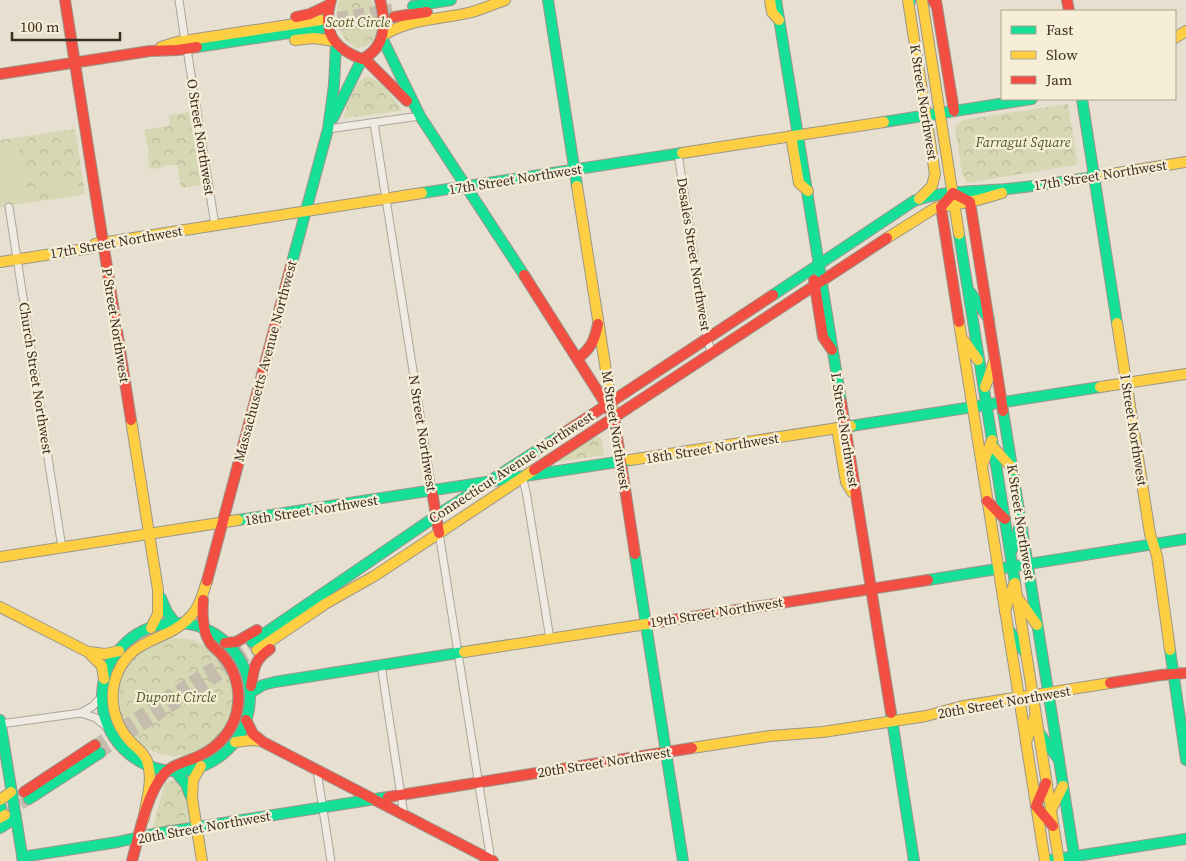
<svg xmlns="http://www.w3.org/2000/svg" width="1186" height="861" font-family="'Source Serif 4',serif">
  <defs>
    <pattern id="forest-crowns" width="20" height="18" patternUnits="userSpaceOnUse" patternTransform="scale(1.25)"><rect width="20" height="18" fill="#d6d7b3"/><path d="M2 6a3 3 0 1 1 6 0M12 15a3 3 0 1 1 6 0" fill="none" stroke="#b9b99a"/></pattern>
  </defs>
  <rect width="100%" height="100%" fill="#e7e0d1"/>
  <!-- forest -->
  <g fill="url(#forest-crowns)">
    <path d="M339,0H371L372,2C378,19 382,48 356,48C339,39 334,18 339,0Z"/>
    <path d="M367,76C380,79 393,97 401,108V111L344,118C346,105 354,82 367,76Z"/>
    <path d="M1068,104L1077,159L1076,165L967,183L962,174L955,128L956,125L962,120Z"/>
    <path d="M189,112L201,185L181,188L177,165H166L161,168L150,169L147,154L149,153L144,130L168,126L170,123L169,115Z"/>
    <path d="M75,129L85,194L0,207V140Z"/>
    <path d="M595,437H601L604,452L603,455L559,462V460Z"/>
    <circle cx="176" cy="697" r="59"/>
    <path d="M177,780L184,784L190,820L188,824L160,828L153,827L164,786L166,782Z"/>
  </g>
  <!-- garden -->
  <g fill="#d6d7b3">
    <path d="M16,143L19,147L27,196L26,198L0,202V146Z"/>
    <path d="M77,177L80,195L49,200L46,182Z"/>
  </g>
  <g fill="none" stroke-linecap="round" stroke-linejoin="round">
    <!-- primary-tunnel -->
    <g stroke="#c5bcae" stroke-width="11" stroke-dasharray="11 5.5" stroke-linecap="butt">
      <path d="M321,20L392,9"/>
      <path d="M322,28L392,17"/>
      <path d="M95,745L252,642"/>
      <path d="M100,753L257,650"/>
      <path d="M7,814L29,799"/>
    </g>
    <!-- street casing -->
    <g stroke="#ada599" stroke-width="9">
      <g id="street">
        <path d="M179,0L185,41"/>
        <path d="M187,49L215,225"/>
        <path d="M374,123L432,491"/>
        <path d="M328,129L420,116"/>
        <path d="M678,154L705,327L711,353"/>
        <path d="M9,207L62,548"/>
        <path d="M522,477L526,491L550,639"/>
        <path d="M439,533L491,861"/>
        <path d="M381,665L404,815"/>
        <path d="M81,713L96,718L108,728"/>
        <path d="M0,724L81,713L93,706L102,696"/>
        <path d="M317,771L331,861"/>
      </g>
    </g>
    <!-- fast casing -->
    <g stroke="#9c958a" stroke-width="12">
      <g id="fast">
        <path d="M548,0L577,186"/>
        <path d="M776,0L841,401"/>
        <path d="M909,5L910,0"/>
        <path d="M413,6L451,0"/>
        <path d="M382,38L420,116L524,275"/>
        <path d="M197,47L322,28"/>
        <path d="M1082,99L1117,323"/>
        <path d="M333,118L362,59"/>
        <path d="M884,122L1032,99"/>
        <path d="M422,193L682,153"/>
        <path d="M959,234L1015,583"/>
        <path d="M291,266L328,129L334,85L336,44"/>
        <path d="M970,292L989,319"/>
        <path d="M773,295L914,201C944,190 974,192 1006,189C1039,186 1072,180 1105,175"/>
        <path d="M1003,411L1059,759"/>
        <path d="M851,426L1100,387"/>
        <path d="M238,520L630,460"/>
        <path d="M1012,550L1021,521"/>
        <path d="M635,554L683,861"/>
        <path d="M928,580L1186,539"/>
        <path d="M161,598L167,612L175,623"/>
        <circle cx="176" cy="697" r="74"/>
        <path d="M1008,629L1024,651"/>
        <path d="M252,642L442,512L564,433"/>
        <path d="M1170,650L1186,760"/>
        <path d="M250,693L263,685L275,682L464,652"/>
        <path d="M891,713L914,861"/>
        <path d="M0,720L23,861"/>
        <path d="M1040,734L1059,760"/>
        <path d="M1059,760L1075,861"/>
        <path d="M175,771L186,784L190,795"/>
        <path d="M29,799L100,753"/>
        <path d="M0,808L1,807"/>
        <path d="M0,828L16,818"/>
        <path d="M22,857L118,842L153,834L388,797"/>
        <path d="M1051,860L1186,839"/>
      </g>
    </g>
    <!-- slow casing -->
    <g stroke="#9c958a" stroke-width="12">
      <g id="slow">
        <path d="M770,0L772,12L779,20"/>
        <path d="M908,0L935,174L932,186L919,199"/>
        <path d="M922,0L959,234"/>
        <path d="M382,36C410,18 440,20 472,12C483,9 494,4 505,0"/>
        <path d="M1175,38L1186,31"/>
        <path d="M295,40L314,38L334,41"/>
        <path d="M161,47L177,42L321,20"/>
        <path d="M791,136L799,183L808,191"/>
        <path d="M682,153L884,122"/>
        <path d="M1105,175L1186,162"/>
        <path d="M577,186L612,409"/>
        <path d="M887,238L935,208L978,200L1002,193"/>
        <path d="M0,262L91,248L95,244L422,193"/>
        <path d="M959,322L1026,741"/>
        <path d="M1117,323L1150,534L1157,556L1170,650"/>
        <path d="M962,338L978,360"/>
        <path d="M985,387L995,359"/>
        <path d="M1100,387L1186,374"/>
        <path d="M131,420L158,590V614L151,628"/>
        <path d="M837,428L846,482L852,492"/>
        <path d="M993,447L1013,469"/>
        <path d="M630,460L851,426"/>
        <path d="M982,466L992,440"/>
        <path d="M0,557L238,520"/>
        <path d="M1015,583L1059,861"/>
        <path d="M1020,601L1037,625"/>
        <path d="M0,607L88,652L102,666L104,679"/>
        <path d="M1005,611L1014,584"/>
        <path d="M257,650L325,604L376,575L534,470"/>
        <path d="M89,652L105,654L119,651"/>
        <path d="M464,652L653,623"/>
        <path d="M235,742L251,740L261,741"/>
        <path d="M1026,742L1045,861"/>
        <path d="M1026,742L1035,716"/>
        <path d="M692,748L770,736L823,732L926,716L963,706L1110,683"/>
        <path d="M201,766L193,780L192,798L202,861"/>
        <path d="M0,800L11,792"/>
        <path d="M1051,810L1063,786"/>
        <path d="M0,818L5,815"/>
        <path d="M144,818C146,800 154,779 147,761C144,752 135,747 130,741C115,725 109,701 115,680C129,635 166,644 191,616C200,606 203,593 207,581"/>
      </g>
    </g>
    <!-- jam casing -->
    <g stroke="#9c958a" stroke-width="12">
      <g id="jam">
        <path d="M65,0L131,420"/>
        <path d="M331,0C322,32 333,48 362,59C386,48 386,23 380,0"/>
        <path d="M933,0L937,7"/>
        <path d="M1067,0L1069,11"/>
        <path d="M936,1L954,111"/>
        <path d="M296,17L310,14L329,5"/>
        <path d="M394,17L427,12"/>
        <path d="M365,59L407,101"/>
        <path d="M0,74L150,51L178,50L197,47"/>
        <path d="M524,275L614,417L635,554"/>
        <path d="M814,280L823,337L832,350"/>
        <path d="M959,322L941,207L953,193L970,202L1003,411"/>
        <path d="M578,358C591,349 595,339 598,324"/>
        <path d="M841,401L891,713"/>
        <path d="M564,433L773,295"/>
        <path d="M534,470L887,238"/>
        <path d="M432,491L439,533"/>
        <path d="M987,501L1005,519"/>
        <path d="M207,581L291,266"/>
        <path d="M653,623L928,580"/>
        <path d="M225,643L236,642L257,630"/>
        <path d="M1110,683L1161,675L1186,673"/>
        <path d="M251,686C254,668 254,660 270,649"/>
        <path d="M246,720L253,734L263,742L493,861"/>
        <path d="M1046,783L1036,806L1053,826"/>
        <path d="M24,792L95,745"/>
        <path d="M388,797L692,748"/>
        <path d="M132,861C139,835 146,796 163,775C172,764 187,762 199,756C220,747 236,727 238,704C240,686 234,668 222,655C218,650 212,647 209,641C202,629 202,613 203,600"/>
      </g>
    </g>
    <!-- street -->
    <use href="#street" stroke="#efebe3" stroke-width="7"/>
    <!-- fast -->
    <use href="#fast" stroke="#16e098" stroke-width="10"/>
    <!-- slow -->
    <use href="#slow" stroke="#ffcf43" stroke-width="10"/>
    <!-- jam -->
    <use href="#jam" stroke="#f24e42" stroke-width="10"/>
  </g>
  <g text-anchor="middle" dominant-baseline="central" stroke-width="4.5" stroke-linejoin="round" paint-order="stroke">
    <!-- park labels -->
    <g font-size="14" font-style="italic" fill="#4d5a26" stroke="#f7eed8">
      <text x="358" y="22">Scott Circle</text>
      <text x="1023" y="142">Farragut Square</text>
      <text x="176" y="697">Dupont Circle</text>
    </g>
    <!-- street labels -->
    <g font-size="14" fill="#3d2e20" stroke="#f7eed8">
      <text transform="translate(924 102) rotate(81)">K Street Northwest</text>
      <text transform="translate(201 137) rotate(81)">O Street Northwest</text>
      <text transform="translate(1100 175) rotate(-9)">17th Street Northwest</text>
      <text transform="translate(515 179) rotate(-9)">17th Street Northwest</text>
      <text transform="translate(116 242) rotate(-10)">17th Street Northwest</text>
      <text transform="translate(694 254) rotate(81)">Desales Street Northwest</text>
      <text transform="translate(116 325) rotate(81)">P Street Northwest</text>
      <text transform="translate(265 361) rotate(-75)">Massachusetts Avenue Northwest</text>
      <text transform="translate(36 378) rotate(81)">Church Street Northwest</text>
      <text transform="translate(616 430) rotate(81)">M Street Northwest</text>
      <text transform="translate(845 430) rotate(81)">L Street Northwest</text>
      <text transform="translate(1134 430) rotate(81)">I Street Northwest</text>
      <text transform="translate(423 433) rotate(81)">N Street Northwest</text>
      <text transform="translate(712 448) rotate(-9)">18th Street Northwest</text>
      <text transform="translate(511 467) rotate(-33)">Connecticut Avenue Northwest</text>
      <text transform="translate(311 510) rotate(-9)">18th Street Northwest</text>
      <text transform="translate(1021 522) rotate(81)">K Street Northwest</text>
      <text transform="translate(716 612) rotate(-9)">19th Street Northwest</text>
      <text transform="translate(1004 702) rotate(-10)">20th Street Northwest</text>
      <text transform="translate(604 762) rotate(-9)">20th Street Northwest</text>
      <text transform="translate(204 827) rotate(-10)">20th Street Northwest</text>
    </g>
  </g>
  <!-- legend -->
  <rect x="1001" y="10" width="175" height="90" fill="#f7eed8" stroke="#ada18e"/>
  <rect x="1011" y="26" width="25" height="8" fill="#16e098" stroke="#ada18e"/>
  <text x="1046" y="35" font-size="15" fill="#3d2e20">Fast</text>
  <rect x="1011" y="51" width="25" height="8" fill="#ffcf43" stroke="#ada18e"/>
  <text x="1046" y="60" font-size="15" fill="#3d2e20">Slow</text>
  <rect x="1011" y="76" width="25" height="8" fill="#f24e42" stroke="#ada18e"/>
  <text x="1046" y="85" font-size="15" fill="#3d2e20">Jam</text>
  <!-- scale -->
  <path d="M12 32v8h108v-8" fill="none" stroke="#3d2e20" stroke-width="2.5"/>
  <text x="20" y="32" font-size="15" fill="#3d2e20" stroke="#f7eed8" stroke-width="4" paint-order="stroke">100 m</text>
</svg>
